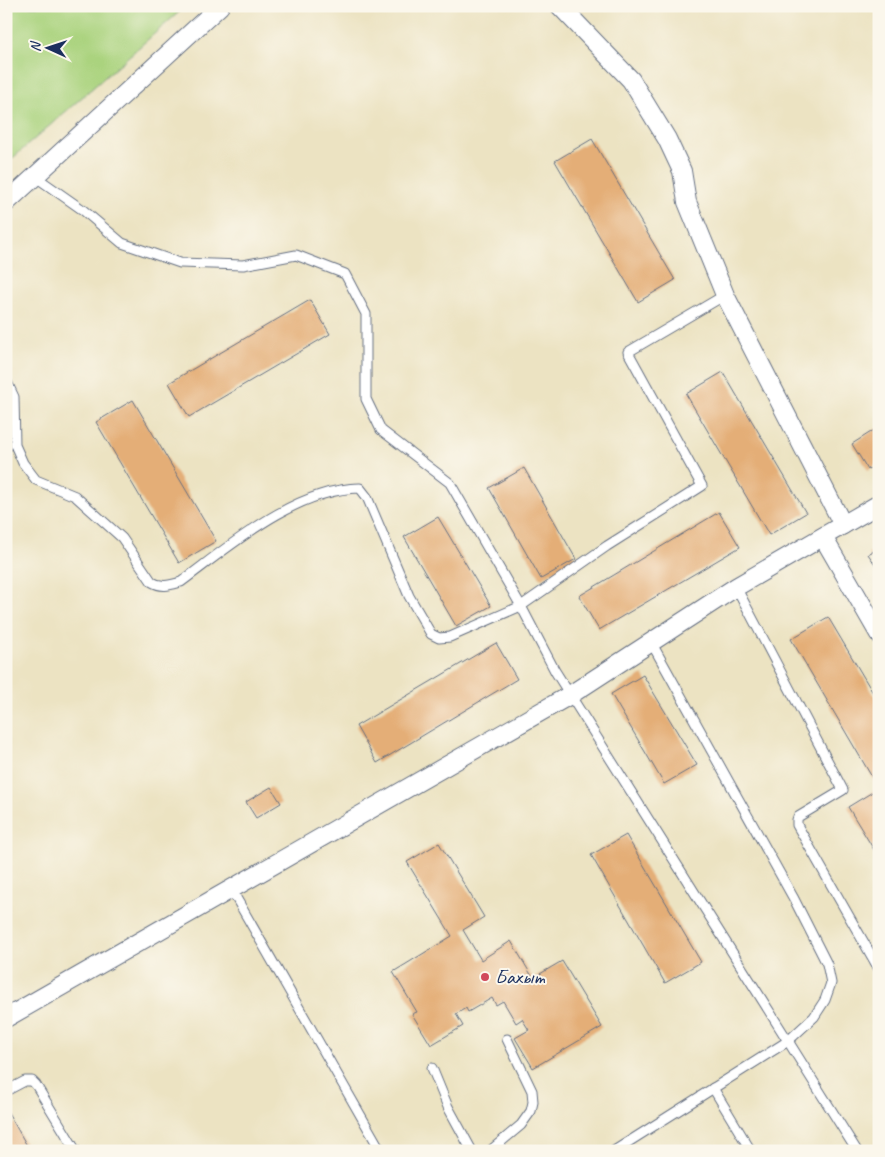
<svg xmlns="http://www.w3.org/2000/svg" width="885" height="1157" font-family="Caveat,sans-serif">
  <rect width="100%" height="100%" fill="#fbf7ec"/>
  <filter id="ink" filterUnits="userSpaceOnUse"><feTurbulence type="fractalNoise" baseFrequency=".02" numOctaves="2"/><feDisplacementMap in="SourceGraphic" scale="10" xChannelSelector="R" yChannelSelector="G"/><feConvolveMatrix kernelMatrix="1 2 1 2 8 2 1 2 1" color-interpolation-filters="sRGB"/></filter>
  <filter id="wash" filterUnits="userSpaceOnUse"><feTurbulence type="fractalNoise" baseFrequency=".0096" numOctaves="4" result="noise"/><feDisplacementMap in="SourceGraphic" scale="20" xChannelSelector="R" yChannelSelector="G"/><feGaussianBlur stdDeviation="1.12" result="paint"/><feColorMatrix in="noise" values="0 0 0 0 0 0 0 0 0 0 0 0 0 0 0 0 0 1.4 0 .05"/><feComposite in="paint" operator="in"/></filter>
  <g filter="url(#wash)">
    <rect width="100%" height="100%" fill="#ece3c2"/>
    <!-- green -->
    <path fill="#aad37e" stroke="#62816e" d="M6,6H186L6,164Z"/>
    <g id="blocks">
      <!-- building -->
      <g fill="#e4ae77">
        <path d="M592,139L675,280L638,302L555,161Z"/>
        <path d="M310,300L330,334L189,417L169,383Z"/>
        <path d="M723,372L806,513L769,535L686,394Z"/>
        <path d="M133,400L216,541L179,563L96,422Z"/>
        <path d="M879,427V463L868,470L852,444Z"/>
        <path d="M524,468L576,559L541,579L489,488Z"/>
        <path d="M719,512L740,547L599,630L579,596Z"/>
        <path d="M438,517L491,606L456,626L404,537Z"/>
        <path d="M879,548V570L868,554Z"/>
        <path d="M828,617L879,703V782L876,784L791,639Z"/>
        <path d="M496,643L517,679L377,763L356,726Z"/>
        <path d="M643,675L697,765L664,784L611,694Z"/>
        <path d="M271,787L281,803L256,818L246,802Z"/>
        <path d="M879,788V858L848,807Z"/>
        <path d="M626,835L701,962L665,983L591,855Z"/>
        <path d="M439,843L484,917L463,930L481,960L511,941L533,978L562,961L602,1027L533,1068L515,1038L529,1030L522,1019L516,1023L503,1001L496,1005L492,998L468,1012L466,1008L456,1014L463,1026L431,1045L412,1014L417,1012L393,972L452,936L407,862Z"/>
        <path d="M6,1109L30,1151H6Z"/>
      </g>
    </g>
  </g>
  <g filter="url(#ink)">
    <use href="#blocks" fill-opacity="0" stroke="#646e81" stroke-width="1"/>
    <g fill="none" stroke-linecap="round" stroke-linejoin="round">
      <!-- service casing -->
      <g stroke="#646e81" stroke-width="11">
        <g id="service">
          <path d="M36,177L83,210L122,243L180,263L243,265L296,255L345,274L366,314V399L381,430L450,483L521,606L555,671L788,1041L814,1017L825,1000L831,983L827,964L794,899L651,642"/>
          <path d="M6,380L14,397L15,445L23,463L36,480L75,496L122,538L152,582C162,588 170,585 181,582C231,545 295,489 360,488L367,497L409,596L431,634L439,638L450,637L521,606L607,546L702,486L628,352L725,295"/>
          <path d="M736,587L843,790L798,817L797,820V825L879,969"/>
          <path d="M231,889L381,1151"/>
          <path d="M432,1068L448,1107L472,1151"/>
          <path d="M713,1088L751,1151"/>
          <path d="M6,1091L25,1081H32L36,1085L76,1151"/>
          <path d="M490,1151L521,1125L531,1111L533,1102L532,1091L507,1039"/>
          <path d="M614,1151L788,1041L857,1151"/>
        </g>
      </g>
      <!-- minor casing -->
      <g stroke="#646e81" stroke-width="20">
        <g id="minor">
          <path d="M560,6L631,80L667,139L682,171L687,202L725,295L843,525"/>
          <path d="M6,203L220,6"/>
          <path d="M823,537L879,634"/>
          <path d="M6,1018L570,695L736,587L879,504"/>
        </g>
      </g>
      <!-- service -->
      <use href="#service" stroke="#fff" stroke-width="9"/>
      <!-- minor -->
      <use href="#minor" stroke="#fff" stroke-width="18"/>
    </g>
  </g>
  <!-- markers -->
  <circle fill="#d1495b" stroke="#fbf7ec" stroke-width="2" cx="485" cy="977" r="5"/>
  <g text-anchor="middle" dominant-baseline="central" stroke-width="4" stroke-linejoin="round" paint-order="stroke">
    <!-- poi labels -->
    <g font-size="21" fill="#1b2f5e" stroke="#fbf7ec" text-anchor="start">
      <text x="495" y="977">Бахыт</text>
    </g>
  </g>
  <!-- margin -->
  <rect width="885" height="1157" fill="none" stroke="#fbf7ec" stroke-width="25"/>
  <!-- north arrow -->
  <g transform="translate(48 48) rotate(273)" stroke="#fbf7ec" stroke-width="4" paint-order="stroke">
  <path d="M0-4L9 19L0 12L-9 19Z" fill="#1b2f5e"/>
  <text y="-8" font-size="14" font-weight="bold" text-anchor="middle" fill="#1b2f5e">N</text>
  </g>
</svg>
